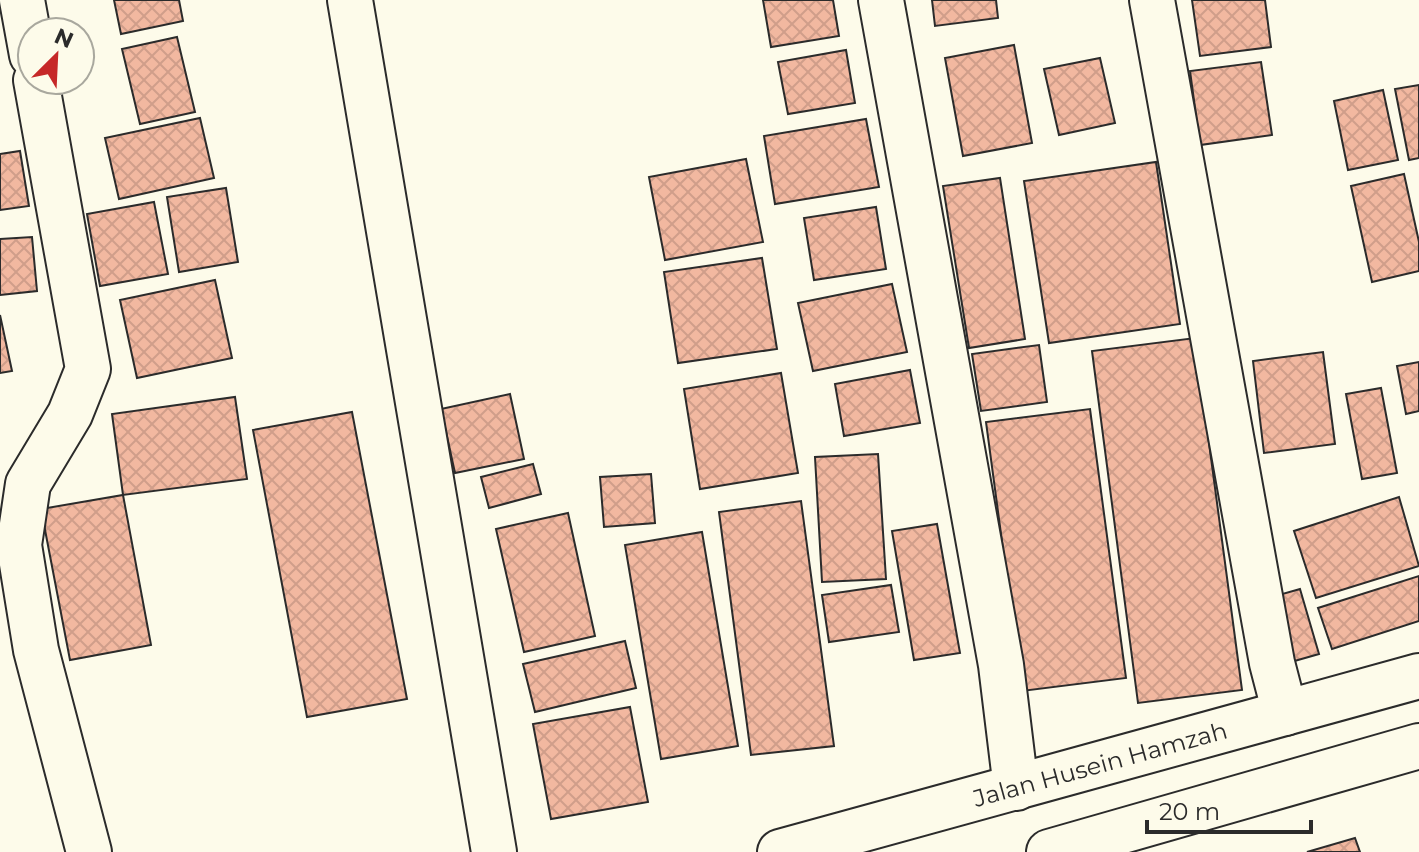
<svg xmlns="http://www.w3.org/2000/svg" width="1419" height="852" font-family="Montserrat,sans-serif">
  <defs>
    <pattern id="building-cross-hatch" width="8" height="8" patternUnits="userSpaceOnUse" patternTransform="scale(2)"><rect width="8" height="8" fill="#f2b8a0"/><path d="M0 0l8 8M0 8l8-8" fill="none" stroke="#d09e8a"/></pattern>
  </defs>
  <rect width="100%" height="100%" fill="#fdfbea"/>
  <!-- building -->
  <g fill="url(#building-cross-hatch)" stroke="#2b2b2b" stroke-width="2">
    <path d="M114,0H179L183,21L121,34Z"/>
    <path d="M763,0H833L839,36L771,47Z"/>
    <path d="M932,0H996L998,18L935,26Z"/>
    <path d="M1192,0H1265L1271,47L1200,56Z"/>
    <path d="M177,37L195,112L140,124L122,49Z"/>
    <path d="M1014,45L1032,143L963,156L945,58Z"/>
    <path d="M846,50L855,103L788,114L778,62Z"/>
    <path d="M1100,58L1115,123L1059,135L1044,69Z"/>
    <path d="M1261,62L1272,135L1200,145L1190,71Z"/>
    <path d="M1419,85V158L1409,160L1395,89Z"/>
    <path d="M1383,90L1398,160L1348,170L1334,101Z"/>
    <path d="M200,118L214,178L119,199L105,138Z"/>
    <path d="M866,119L879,187L775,204L764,136Z"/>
    <path d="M20,151L29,206L0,210V154Z"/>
    <path d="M746,159L763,242L665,260L649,177Z"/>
    <path d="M1156,162L1180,324L1049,343L1024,181Z"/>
    <path d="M1404,174L1419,242V271L1372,282L1351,186Z"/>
    <path d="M1000,178L1025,339L969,348L943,186Z"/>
    <path d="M226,188L238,262L179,272L167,197Z"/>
    <path d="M154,202L168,274L100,286L87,214Z"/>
    <path d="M876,207L886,269L814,280L804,218Z"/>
    <path d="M32,237L37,291L0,295V239Z"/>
    <path d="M762,258L777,349L678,363L664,272Z"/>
    <path d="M215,280L232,358L137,378L120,300Z"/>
    <path d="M892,284L907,352L813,371L798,303Z"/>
    <path d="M0,315L12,371L0,373Z"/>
    <path d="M1195,338L1242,690L1138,703L1092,351Z"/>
    <path d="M1039,345L1047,402L981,411L972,354Z"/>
    <path d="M1323,352L1335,444L1264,453L1253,361Z"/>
    <path d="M1419,362V411L1406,414L1397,366Z"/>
    <path d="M910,370L920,423L844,436L835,384Z"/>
    <path d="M781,373L798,473L700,489L684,389Z"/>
    <path d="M1381,388L1397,473L1362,479L1346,394Z"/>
    <path d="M510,394L524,459L455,473L441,409Z"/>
    <path d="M235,397L247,479L123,495L112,414Z"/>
    <path d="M1090,409L1126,678L1022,691L986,422Z"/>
    <path d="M352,412L407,699L307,717L253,430Z"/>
    <path d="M878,454L886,579L822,582L815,457Z"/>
    <path d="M533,464L541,494L489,508L481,477Z"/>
    <path d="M651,474L655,523L604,527L600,477Z"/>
    <path d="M123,495L151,645L70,660L41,509Z"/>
    <path d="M1399,497L1419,566L1316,598L1294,531Z"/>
    <path d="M801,501L834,746L751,755L719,512Z"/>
    <path d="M568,513L595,636L524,652L496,529Z"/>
    <path d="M937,524L960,653L914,660L892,531Z"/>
    <path d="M702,532L738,746L661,759L625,545Z"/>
    <path d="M1419,576V621L1332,649L1318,608Z"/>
    <path d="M891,585L899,632L829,642L822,595Z"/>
    <path d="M1300,589L1319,654L1284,664L1265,599Z"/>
    <path d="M625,641L636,688L535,712L523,664Z"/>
    <path d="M630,707L648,802L551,819L533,724Z"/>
    <path d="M1355,838L1360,852H1307Z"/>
  </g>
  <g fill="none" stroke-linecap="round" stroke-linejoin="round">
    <!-- street casing -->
    <g stroke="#2b2b2b" stroke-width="48">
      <g id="street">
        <path d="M22,0L32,55"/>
        <path d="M350,0L494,852"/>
        <path d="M881,0L1001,665L1016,788"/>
        <path d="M1152,0L1272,663L1285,713"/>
        <path d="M36,80L88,369L70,414L28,484L19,545L36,650L89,852"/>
      </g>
    </g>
    <!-- secondary casing -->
    <g stroke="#2b2b2b" stroke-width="48">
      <g id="secondary">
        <path id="s1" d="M780,852L1419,676"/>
        <path d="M1049,852L1419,746"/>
      </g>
    </g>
    <!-- street -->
    <use href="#street" stroke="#fdfbea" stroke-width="44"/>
    <!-- secondary -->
    <use href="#secondary" stroke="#fdfbea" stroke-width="44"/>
  </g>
  <g text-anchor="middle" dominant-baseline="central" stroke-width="6" stroke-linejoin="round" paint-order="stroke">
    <!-- street labels -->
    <g font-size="24" fill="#2b2b2b" stroke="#fdfbea">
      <text stroke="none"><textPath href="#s1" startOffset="332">Jalan Husein Hamzah</textPath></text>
    </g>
  </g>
  <!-- north arrow -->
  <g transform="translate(56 56) rotate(24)"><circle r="38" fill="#fdfbea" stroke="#a9a89e" stroke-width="2"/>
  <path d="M0-6L14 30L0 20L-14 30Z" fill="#c62828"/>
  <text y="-12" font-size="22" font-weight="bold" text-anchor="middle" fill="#2b2b2b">N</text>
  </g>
  <!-- scale -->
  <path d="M1147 820v12h164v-12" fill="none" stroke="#2b2b2b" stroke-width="4"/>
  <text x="1159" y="820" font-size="24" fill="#2b2b2b" stroke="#fdfbea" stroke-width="6" paint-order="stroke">20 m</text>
</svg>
